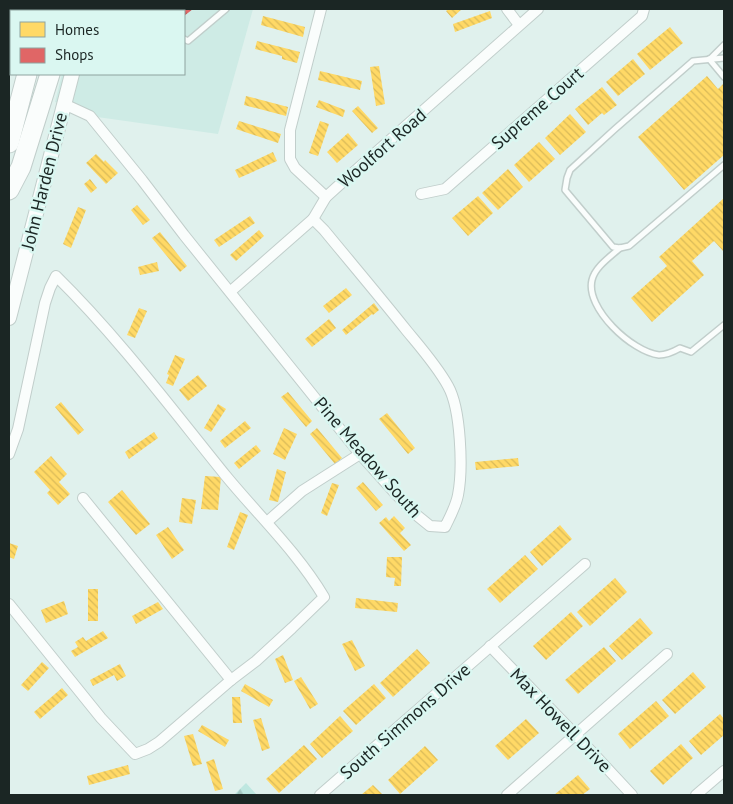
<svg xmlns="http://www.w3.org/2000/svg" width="733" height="804" font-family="'PT Sans',sans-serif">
  <defs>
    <pattern id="forest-firs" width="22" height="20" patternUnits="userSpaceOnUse" patternTransform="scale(1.25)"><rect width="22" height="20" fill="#bee7e0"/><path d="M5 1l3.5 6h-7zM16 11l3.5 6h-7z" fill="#a3c6c0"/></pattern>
    <pattern id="homes-back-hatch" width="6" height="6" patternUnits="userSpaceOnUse" patternTransform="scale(1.25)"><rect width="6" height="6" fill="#ffd966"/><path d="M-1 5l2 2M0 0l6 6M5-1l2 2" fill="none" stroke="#daba58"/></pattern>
    <pattern id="shops-back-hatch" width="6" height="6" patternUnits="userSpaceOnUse" patternTransform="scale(1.25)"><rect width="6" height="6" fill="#e06666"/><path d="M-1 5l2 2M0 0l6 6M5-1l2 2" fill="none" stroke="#b55454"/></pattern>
  </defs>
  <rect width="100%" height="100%" fill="#e0f1ed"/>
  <!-- built -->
  <path fill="#ceebe5" d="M79,9H253L218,134L90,116L64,104L55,102L62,74H184V11H78Z"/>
  <!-- forest -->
  <path fill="url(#forest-firs)" d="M246,783L257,795H234Z"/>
  <!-- homes -->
  <g fill="url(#homes-back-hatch)">
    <path d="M449,9H462L452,18L446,11Z"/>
    <path d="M490,11L492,18L455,32L453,24Z"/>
    <path d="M263,16L305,27L303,37L261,25Z"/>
    <path d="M670,27L683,43L650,70L637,54Z"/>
    <path d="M257,41L300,52L297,63L282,59V56L255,49Z"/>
    <path d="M633,59L645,74L618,96L606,82Z"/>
    <path d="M379,66L385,104L376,106L370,67Z"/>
    <path d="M320,71L362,81L360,90L318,80Z"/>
    <path d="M707,76L718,89L724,83V155L684,190L638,137Z"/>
    <path d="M602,87L617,105L604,115L602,113L588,125L575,109Z"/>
    <path d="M246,96L288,107L286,116L244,105Z"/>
    <path d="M319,100L345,110L343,117L316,107Z"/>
    <path d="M358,106L378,128L372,133L352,111Z"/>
    <path d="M570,114L586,132L560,155L545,138Z"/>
    <path d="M239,121L281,134L278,143L236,129Z"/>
    <path d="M320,121L329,124L318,156L309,153Z"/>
    <path d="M348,133L358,145L337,163L327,152Z"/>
    <path d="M539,142L555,159L529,182L514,165Z"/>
    <path d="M273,152L277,161L239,178L235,170Z"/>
    <path d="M96,154L104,162L105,160L118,173L106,184L86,163Z"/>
    <path d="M508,169L523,187L498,210L482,193Z"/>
    <path d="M90,179L97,188L91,193L84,184Z"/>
    <path d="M478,196L493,213L468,236L452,218Z"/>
    <path d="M724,198V252L714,241L692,261L704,275L652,322L631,298L667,266L659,257Z"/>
    <path d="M137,205L150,220L143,225L131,210Z"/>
    <path d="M78,207L86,210L71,248L63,244Z"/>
    <path d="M250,216L255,223L219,247L214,240Z"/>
    <path d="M259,230L264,236L236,261L230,255Z"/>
    <path d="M160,232L187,266L180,272L152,238Z"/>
    <path d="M157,262L159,271L140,275L138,267Z"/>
    <path d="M346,288L352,295L329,313L323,306Z"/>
    <path d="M374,303L379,310L373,315L372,314L346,335L342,330Z"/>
    <path d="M139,308L147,311L135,338L127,335Z"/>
    <path d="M329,319L336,328L312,347L305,339Z"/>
    <path d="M175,355L185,359L173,386L166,383L169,375L167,374Z"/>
    <path d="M198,375L207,386L188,401L179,390Z"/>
    <path d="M288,392L312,421L306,427L281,397Z"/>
    <path d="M61,402L84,430L78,435L55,407Z"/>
    <path d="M218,404L226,409L211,432L204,428Z"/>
    <path d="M387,413L415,448L408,454L379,419Z"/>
    <path d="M245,421L251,428L225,448L220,441Z"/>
    <path d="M284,428L297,434L285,460L273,454Z"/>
    <path d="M317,428L342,458L335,464L310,434Z"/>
    <path d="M154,432L158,438L129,459L125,452Z"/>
    <path d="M256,445L261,451L239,469L234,463Z"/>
    <path d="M51,456L67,474L59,482L70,494L58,505L47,493L50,490L34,472Z"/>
    <path d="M518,458L519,466L476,470L475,462Z"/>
    <path d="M277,469L286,472L278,502L269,500Z"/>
    <path d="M205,476L221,477L218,510L201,509Z"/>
    <path d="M363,482L383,505L376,511L356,488Z"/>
    <path d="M332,483L339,485L327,516L321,513Z"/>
    <path d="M122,490L150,524L136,535L108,502Z"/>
    <path d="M182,498L196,500L192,524L179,522Z"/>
    <path d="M240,512L248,515L234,550L227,547Z"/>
    <path d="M394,516L405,528L400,533L411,545L404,551L379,523L386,517L389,521Z"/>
    <path d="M560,525L572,539L542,566L530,552Z"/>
    <path d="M168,527L184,550L172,559L156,535Z"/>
    <path d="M9,543L18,546L14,559L9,557Z"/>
    <path d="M525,555L538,569L500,603L487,589Z"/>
    <path d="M387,557H402L401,586H394L395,578L386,577Z"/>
    <path d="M615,578L627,592L590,626L577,612Z"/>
    <rect x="88" y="589" width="10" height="32"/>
    <path d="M356,598L398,603L397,612L355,608Z"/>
    <path d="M64,601L68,614L46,623L41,610Z"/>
    <path d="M158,602L163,609L136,624L132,616Z"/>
    <path d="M571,612L583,626L546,660L533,646Z"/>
    <path d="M640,618L653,633L622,660L609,646Z"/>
    <path d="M103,631L108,638L75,657L71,651L78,647L75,642L83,637L86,641Z"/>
    <path d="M352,640L365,666L355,671L342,644Z"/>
    <path d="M604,647L616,661L578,694L565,680Z"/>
    <path d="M417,649L430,663L393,697L380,683Z"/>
    <path d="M283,655L293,680L285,683L275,659Z"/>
    <path d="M42,662L49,668L28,691L21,685Z"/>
    <path d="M120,664L126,676L117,681L114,675L93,686L90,680Z"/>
    <path d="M693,672L706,687L675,714L662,700Z"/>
    <path d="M301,677L318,704L310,709L294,681Z"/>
    <path d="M245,684L273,700L269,707L241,691Z"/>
    <path d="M374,684L386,698L356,725L343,711Z"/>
    <path d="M62,688L68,695L40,719L34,712Z"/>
    <path d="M232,697H240L242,723H233Z"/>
    <path d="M656,701L669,716L630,749L618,734Z"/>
    <path d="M720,714L724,719V735L701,755L689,741Z"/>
    <path d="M340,716L353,731L322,758L310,744Z"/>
    <path d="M261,718L270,748L262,751L253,720Z"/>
    <path d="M526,719L539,733L508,760L495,746Z"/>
    <path d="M202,725L229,740L225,747L198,731Z"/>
    <path d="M193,734L202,764L193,766L184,736Z"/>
    <path d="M681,744L693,758L663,785L650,771Z"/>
    <path d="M304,745L317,759L279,793L266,779Z"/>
    <path d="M425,746L438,760L400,794L388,780Z"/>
    <path d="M214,759L223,789L215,791L206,762Z"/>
    <path d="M128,765L130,774L89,785L87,776Z"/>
    <path d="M578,775L590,789L582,795H554Z"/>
    <path d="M373,785L383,795H361Z"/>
  </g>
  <!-- shops -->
  <path fill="url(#shops-back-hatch)" d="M168,9H193L184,16V11H170Z"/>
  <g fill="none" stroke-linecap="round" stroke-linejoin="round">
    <!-- lane casing -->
    <g stroke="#c1cecb" stroke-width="8">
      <g id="lane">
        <path d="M160,9L161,11"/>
        <path d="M184,39L188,41L226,9"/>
        <path d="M724,58L693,61L615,129L570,170L567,178L565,190L613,247L620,248L629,246L724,165"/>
        <path d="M709,59L724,77"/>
        <path d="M710,59L724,45"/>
        <path d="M620,248C610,257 595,267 592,280C585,308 632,352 659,355C667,355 673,352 680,348L691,352L724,325"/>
      </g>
    </g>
    <!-- street casing -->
    <g stroke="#c1cecb" stroke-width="12">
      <g id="street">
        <path d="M321,9L290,130V159L295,168L326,197"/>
        <path d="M507,9L519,25"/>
        <path d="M64,104L90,116L142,180L184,235L360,454L394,492L414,513L430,526L445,527C450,517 456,506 458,495C463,469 461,409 448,386C437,366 421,348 407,331C380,297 352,264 324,230L313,219"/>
        <path d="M421,194L445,189L642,16L644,9"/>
        <path d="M231,291L313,219L326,197L337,187L538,9"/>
        <path d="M9,454L18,429L45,303L50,288L56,276C118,337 171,408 226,476C259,516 297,552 324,597L292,628L256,661L231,680L159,742L148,749L135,754L101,718L9,604"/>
        <path d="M83,498L231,680"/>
        <path d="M267,522L302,491L360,454"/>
        <path d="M490,646L591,751L632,795"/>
        <path d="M320,795L585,564"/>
        <path d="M507,795L667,654"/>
        <path d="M696,795L724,771"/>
      </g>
    </g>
    <!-- secondary casing -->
    <g stroke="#c1cecb" stroke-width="16">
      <g id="secondary">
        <path d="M88,11L89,9"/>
        <path d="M9,318L72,74"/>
      </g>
    </g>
    <!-- highway casing -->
    <g stroke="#c1cecb" stroke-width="21">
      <g id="highway">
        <path d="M43,11L44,9"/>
        <path d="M69,11L70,9"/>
        <path d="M9,143L27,74"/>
        <path d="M9,190L21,167L50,74"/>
      </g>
    </g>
    <!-- lane -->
    <use href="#lane" stroke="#fafdfc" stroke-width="5"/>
    <!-- street -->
    <use href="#street" stroke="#fafdfc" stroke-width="10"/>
    <!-- secondary -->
    <use href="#secondary" stroke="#fafdfc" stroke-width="14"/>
    <!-- highway -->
    <use href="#highway" stroke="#fafdfc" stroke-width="19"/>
  </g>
  <g text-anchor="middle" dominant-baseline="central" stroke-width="5" stroke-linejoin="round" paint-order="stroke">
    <!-- street labels -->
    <g font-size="18" fill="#1b2624" stroke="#daf7f1">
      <text transform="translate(537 108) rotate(-41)">Supreme Court</text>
      <text transform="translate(382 148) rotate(-41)">Woolfort Road</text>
      <text transform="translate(44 181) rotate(-76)">John Harden Drive</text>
      <text transform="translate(368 457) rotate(49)">Pine Meadow South</text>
      <text transform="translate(561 720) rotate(46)">Max Howell Drive</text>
      <text transform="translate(405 721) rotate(-41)">South Simmons Drive</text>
    </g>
  </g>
  <!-- border -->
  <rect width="733" height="804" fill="none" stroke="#1b2624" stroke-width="20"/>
  <!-- legend -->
  <rect x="10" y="10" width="175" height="65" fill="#daf7f1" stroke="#8ea39f"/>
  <rect x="20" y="22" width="25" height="15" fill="#ffd966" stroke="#8ea39f"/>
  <text x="55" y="35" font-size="15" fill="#1b2624">Homes</text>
  <rect x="20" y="48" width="25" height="15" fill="#e06666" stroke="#8ea39f"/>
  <text x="55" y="60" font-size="15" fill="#1b2624">Shops</text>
</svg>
